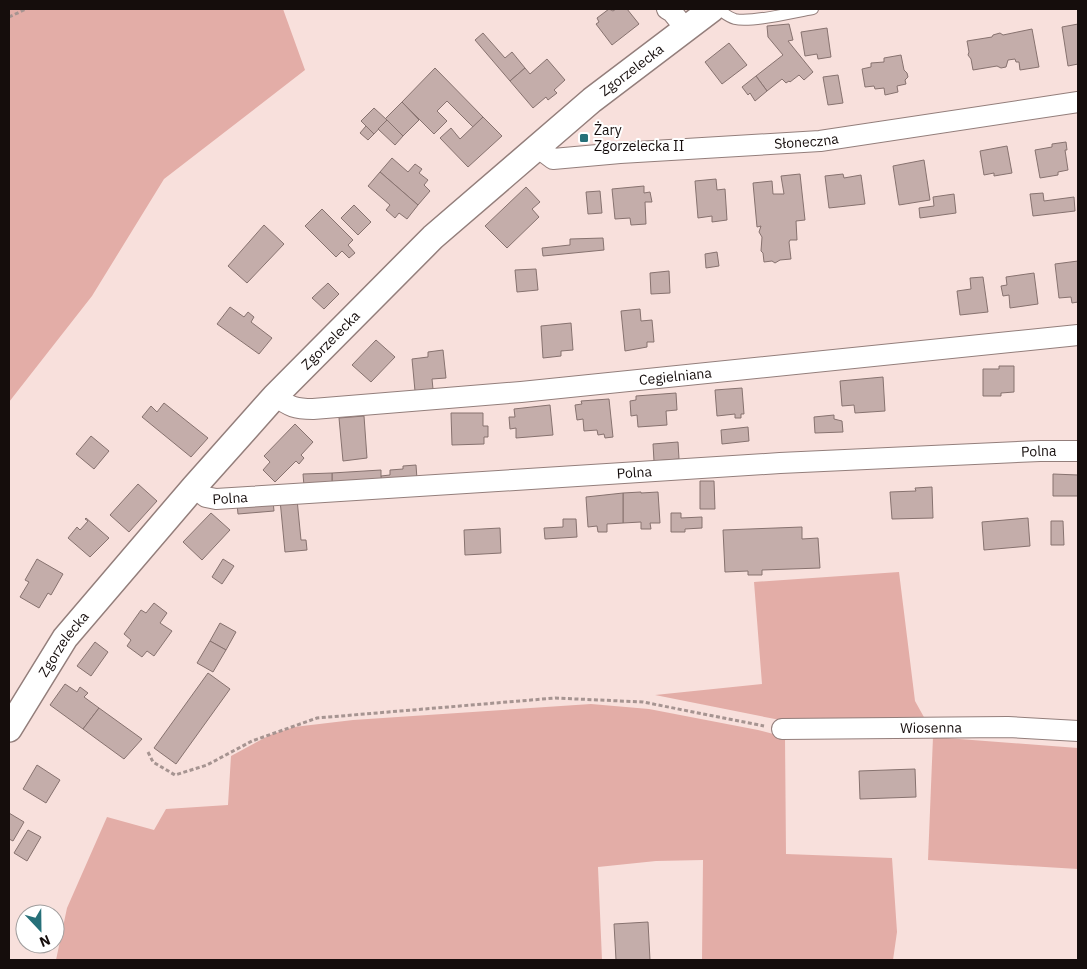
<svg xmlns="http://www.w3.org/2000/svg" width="1087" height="969" font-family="'IBM Plex Sans',sans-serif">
  <rect width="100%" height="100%" fill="#f8e0dc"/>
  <!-- green -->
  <g fill="#e3ada7">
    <path d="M9,9H283L305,70L164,179L92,296L9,402Z"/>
    <path d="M899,572L915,701L925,719L842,723L775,719L655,695L762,684L754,582Z"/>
    <path d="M591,704L649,709L758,730L785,737L786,854L892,858L897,932L893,960H702L703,860L656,861L598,867L602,960H56L67,908L107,817L154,830L166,809L228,805L231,756L270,735L294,727L353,720Z"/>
    <path d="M933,737L1078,748V869L928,860Z"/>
  </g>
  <!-- building -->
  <g fill="#c4adaa" stroke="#87726f">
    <path d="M609,9L613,11L616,9H627L639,24L612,45L596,24L599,22L597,18Z"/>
    <path d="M789,24L793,40L788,41L813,72L804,80L799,75L790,82L789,81L786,83L782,79L767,91L756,76L783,55L768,37L767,26Z"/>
    <path d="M1078,24V64L1068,66L1062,27Z"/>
    <path d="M827,28L831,57L818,59L817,54L805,56L801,32Z"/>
    <path d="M1032,29L1039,67L1020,70L1019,62H1016L1015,59L1008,60L1006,67L1001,68L997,66L973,70L971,59L968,55L969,52L967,41L992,37L993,35L1000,33L1003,35Z"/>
    <path d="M483,33L505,58L512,52L525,68L510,81L475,40Z"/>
    <path d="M729,43L747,65L722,84L705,62Z"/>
    <path d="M901,55L904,70L907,73L908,77L905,80L906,84L897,86L898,92L885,95L884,88L875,89L874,86L865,87L862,69L871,67V63L884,62V58Z"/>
    <path d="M547,59L565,80L554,90L557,93L548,100L546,97L533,108L510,81L525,68L530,74Z"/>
    <path d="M435,68L483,117L473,127L447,101L437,111L447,121L434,134L402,102Z"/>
    <path d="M838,75L843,103L828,105L823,77Z"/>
    <path d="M756,76L767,91L755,101L750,93L748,95L742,87Z"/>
    <path d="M402,102L419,120L403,136L385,119Z"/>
    <path d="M374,108L387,120L374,134L361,121Z"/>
    <path d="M483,117L502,136L468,167L440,138L451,128L460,139Z"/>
    <path d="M387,120L403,136L395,145L378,129Z"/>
    <path d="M366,126L374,134L368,140L360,133Z"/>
    <path d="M1066,142L1067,150H1065L1068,170L1058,172V175L1040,178L1035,150L1052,147V144Z"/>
    <path d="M1007,146L1012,173L994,176V173L984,175L980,151Z"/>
    <path d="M392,158L408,172L415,164L422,169L419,173L428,180L424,185L430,191L418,205L380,172Z"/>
    <path d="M924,160L930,200L899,205L893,166Z"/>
    <path d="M380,172L418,205L407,219L399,213L395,218L386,210L390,205L368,186Z"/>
    <path d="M800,174L805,220L796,221L797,240H790L789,242L791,259L780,260L775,263L772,261L764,262L763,253L761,251L762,237L759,232L761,226L757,227L753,183L772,181L773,194H784L781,176Z"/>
    <path d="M843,174L844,178L861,175L865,204L829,208L825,176Z"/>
    <path d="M716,179L717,190L725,189L727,220L712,222V216L698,218L695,181Z"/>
    <path d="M644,186V193L650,192L652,202H645L646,224L631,225L630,218L615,219L612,189Z"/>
    <path d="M526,187L540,202L532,209L539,217L507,248L485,226Z"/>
    <path d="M600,191L602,213L588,214L586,192Z"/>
    <path d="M1043,193L1044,201L1074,197L1075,211L1033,216L1030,194Z"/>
    <path d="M954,194L956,213L920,218L919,208L934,206L933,197Z"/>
    <path d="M354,205L371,222L358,235L341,218Z"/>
    <path d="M322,209L353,240L348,245L355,253L349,258L342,251L336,257L305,226Z"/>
    <path d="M264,225L284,244L247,283L228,266Z"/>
    <path d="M603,238L604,250L543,256L542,248L570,245V239Z"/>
    <path d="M717,252L719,266L706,268L705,254Z"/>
    <path d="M1078,261V302L1072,303L1071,297L1059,298L1055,264Z"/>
    <path d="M536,269L538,290L517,292L515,270Z"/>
    <path d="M669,271L670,293L651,294L650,273Z"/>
    <path d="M1034,273L1038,304L1010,308L1009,295L1003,296L1001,286L1007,285L1006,277Z"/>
    <path d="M983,277L988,312L960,315L957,291L971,289L970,278Z"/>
    <path d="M328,283L339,294L324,309L312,298Z"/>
    <path d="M230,307L244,317L248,312L254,317L251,322L272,338L259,354L217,324Z"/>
    <path d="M640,309L641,321L652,320L654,342H647V347L625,351L621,311Z"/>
    <path d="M571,323L573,350L561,351V356L543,358L541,326Z"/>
    <path d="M376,340L395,357L371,382L352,365Z"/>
    <path d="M443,350L446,378L432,379L433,389L415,391L412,359L428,357V352Z"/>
    <path d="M999,366H1014V392L1001,393V396H983V369H999Z"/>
    <path d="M883,377L885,411L855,413L854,405L842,406L840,381Z"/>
    <path d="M742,388L744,414H741V418H735V414L717,416L715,390Z"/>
    <path d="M676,393L677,410L666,411L667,425L638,427L637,415L631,416L630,401L636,400V396Z"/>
    <path d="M609,399L613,437L605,438L604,434L598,435L597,430L584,431L583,419L577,420L575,405L582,404L581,401Z"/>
    <path d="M164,403L208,438L191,457L142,417L151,406L157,412Z"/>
    <path d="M550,405L553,435L516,438V428L510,429L509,417H515L514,409Z"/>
    <path d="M451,413H483V426H488V437H484V444L452,445Z"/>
    <path d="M834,415V419L842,421L843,432L815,433L814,417Z"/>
    <path d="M364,416L367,458L343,461L339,418Z"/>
    <path d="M295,424L313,442L301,455L304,458L299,464L296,461L275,482L263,470L270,462L264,456Z"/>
    <path d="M748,427L749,441L722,444L721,430Z"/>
    <path d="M91,436L109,451L94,469L76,454Z"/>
    <path d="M678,442L679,459L654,461L653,444Z"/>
    <path d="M416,465L417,479L381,482V476L390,475V470L403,469V466Z"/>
    <path d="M381,470V482L332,484V473Z"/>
    <path d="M332,473V484L304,486L303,474Z"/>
    <path d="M1053,474L1078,475V496H1053Z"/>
    <path d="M700,481H714L715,509H700Z"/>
    <path d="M138,484L157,501L129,532L110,515Z"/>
    <path d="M932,487L933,518L892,519L890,492L916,491L915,488Z"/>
    <path d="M641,492V493L658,492L660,523H650L651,529H641V522L623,523V493Z"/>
    <path d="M623,493V523L607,524V532H598L597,526L588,527L586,497Z"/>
    <path d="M297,499L301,540H306L307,550L285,552L280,500Z"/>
    <path d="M273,501L274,511L238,514L237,504Z"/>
    <path d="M211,513L230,530L202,560L183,542Z"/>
    <path d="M671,513H681V518L702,517V528L685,529V532H671Z"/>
    <path d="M86,518L109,538L90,557L68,538L77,527L80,530L88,521L85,519Z"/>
    <path d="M1028,518L1030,546L984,550L982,522Z"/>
    <path d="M563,519H576L577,537L545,539L544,528L563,527Z"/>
    <path d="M1051,521H1063L1064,545H1051Z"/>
    <path d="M802,527V539L818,538L820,568L762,570V575H748V571L725,572L723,530Z"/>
    <path d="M500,528L501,553L465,555L464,530Z"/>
    <path d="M37,559L63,574L51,595L48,593L39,608L20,597L29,582L25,580Z"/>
    <path d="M223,559L234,566L222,584L212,577Z"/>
    <path d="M154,603L167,613L160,623L172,631L154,656L147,651L142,657L127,646L131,640L124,634L141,610L146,613Z"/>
    <path d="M220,623L236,632L226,650L210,641Z"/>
    <path d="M210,641L226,650L213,672L197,663Z"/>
    <path d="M95,642L108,652L91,676L77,666Z"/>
    <path d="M208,673L230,689L176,764L154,748Z"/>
    <path d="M65,684L77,692L80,687L88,693L84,697L99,708L83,729L50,705Z"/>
    <path d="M99,708L142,739L124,759L83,729Z"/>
    <path d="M37,765L60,780L46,803L23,789Z"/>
    <path d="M915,769L916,797L860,799L859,771Z"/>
    <path d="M9,813L24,822L13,841L9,839Z"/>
    <path d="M28,830L41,837L27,861L14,853Z"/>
    <path d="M648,922L650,960H616L614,924Z"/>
    <path d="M29,944H44L41,950Z"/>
  </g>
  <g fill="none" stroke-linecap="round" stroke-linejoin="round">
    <!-- service casing -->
    <g stroke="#937e7b" stroke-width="12">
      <path id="service" d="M718,9C724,13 728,17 735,19C751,23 795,12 813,9"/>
    </g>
    <!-- minor casing -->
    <g stroke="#937e7b" stroke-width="22">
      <g id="minor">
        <path d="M667,9L672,12L685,28"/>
        <path id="s1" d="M537,147L553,159L620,153L820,141L1078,102"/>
        <path id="s2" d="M275,396C290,407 295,409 313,409L521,392L1078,335"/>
        <path id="s3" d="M194,487L206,497L216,499L780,463L1040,451H1078"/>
        <path id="s4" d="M782,729L1008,727L1078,731"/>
      </g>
    </g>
    <!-- tertiary casing -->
    <g stroke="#937e7b" stroke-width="28">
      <g id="tertiary">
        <path id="s5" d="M9,729L65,638L194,487L275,396L433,237L592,100L712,9"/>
      </g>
    </g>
    <!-- path -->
    <g stroke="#a69491" stroke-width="3" stroke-dasharray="4 2.5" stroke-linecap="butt">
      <path d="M9,17L26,9"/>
      <path d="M148,752L153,762L175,775L207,765L252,741L317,718L555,698L643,702L764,726"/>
    </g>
    <!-- service -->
    <use href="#service" stroke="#fff" stroke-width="10"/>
    <!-- minor -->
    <use href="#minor" stroke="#fff" stroke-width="20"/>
    <!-- tertiary -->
    <use href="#tertiary" stroke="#fff" stroke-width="25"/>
  </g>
  <!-- markers -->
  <rect fill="#267079" stroke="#fff" stroke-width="2" x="579" y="133" width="10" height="10" rx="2.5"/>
  <g text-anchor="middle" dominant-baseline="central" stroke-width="4" stroke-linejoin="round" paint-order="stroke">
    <!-- street labels -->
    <g font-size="14" fill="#150d0c" stroke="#fff">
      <text stroke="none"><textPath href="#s5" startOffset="911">Zgorzelecka</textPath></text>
      <text stroke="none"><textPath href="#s1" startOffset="274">Słoneczna</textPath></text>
      <text stroke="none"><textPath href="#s5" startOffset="506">Zgorzelecka</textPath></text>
      <text stroke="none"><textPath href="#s2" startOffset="405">Cegielniana</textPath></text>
      <text stroke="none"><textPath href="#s3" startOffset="850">Polna</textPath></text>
      <text stroke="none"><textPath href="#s3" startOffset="445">Polna</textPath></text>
      <text stroke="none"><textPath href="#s3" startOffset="40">Polna</textPath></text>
      <text stroke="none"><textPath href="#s5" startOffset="101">Zgorzelecka</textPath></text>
      <text stroke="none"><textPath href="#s4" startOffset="149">Wiosenna</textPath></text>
    </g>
    <!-- poi labels -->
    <g font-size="14" fill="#150d0c" stroke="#fff" text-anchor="start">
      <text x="594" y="130">Żary<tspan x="594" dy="16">Zgorzelecka II</tspan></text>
    </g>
  </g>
  <!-- border -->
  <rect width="1087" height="969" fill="none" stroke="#150d0c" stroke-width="20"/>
  <!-- north arrow -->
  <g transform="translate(40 929) rotate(158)"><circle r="24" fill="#ffffff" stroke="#a19e9e"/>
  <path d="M0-4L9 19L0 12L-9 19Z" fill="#267079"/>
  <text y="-8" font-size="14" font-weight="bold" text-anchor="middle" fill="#150d0c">N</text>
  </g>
</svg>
